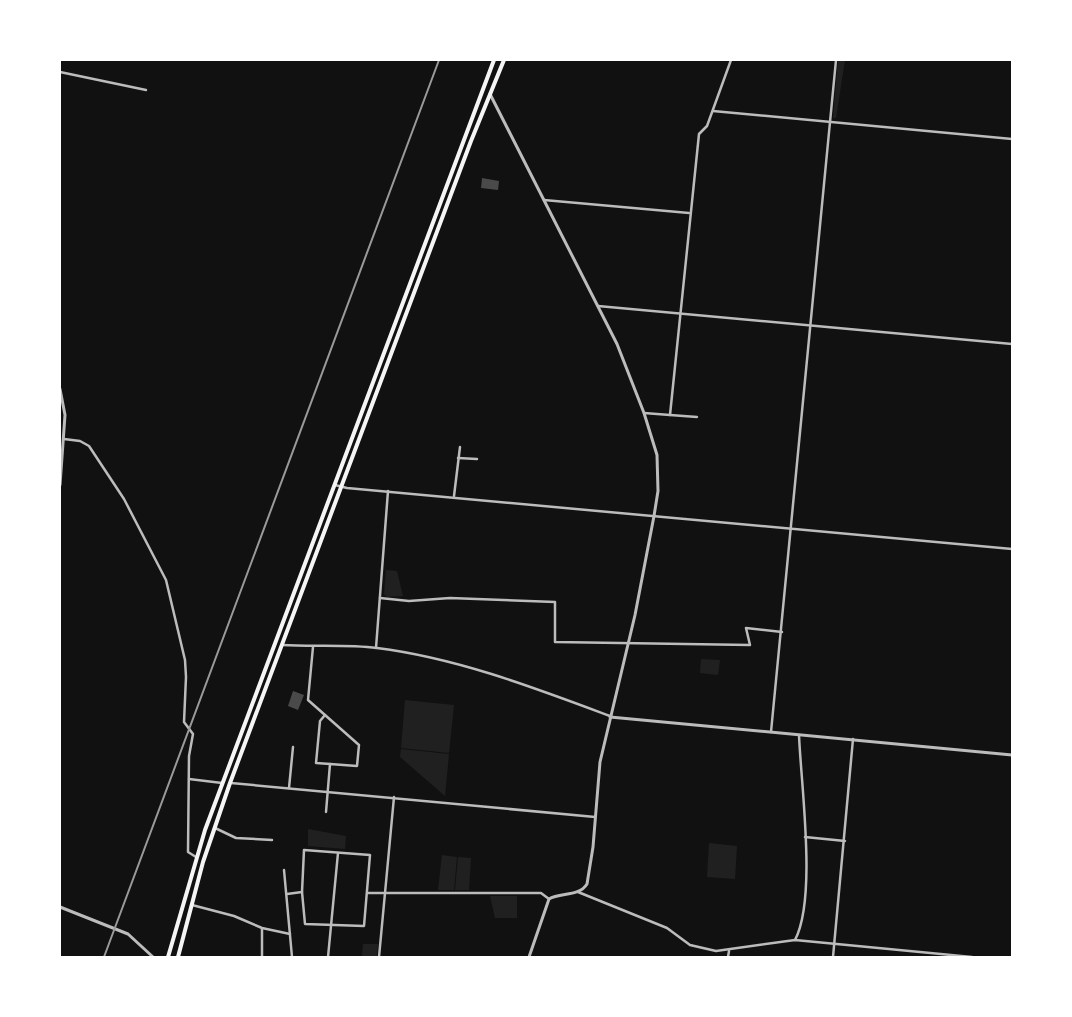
<svg xmlns="http://www.w3.org/2000/svg" width="1072" height="1017" font-family="'Nunito Sans',sans-serif">
  <rect width="100%" height="100%" fill="#111"/>
  <!-- green -->
  <g fill="#202020">
    <path d="M838,60H845L836,118H833Z"/>
    <path d="M386,570L397,571L403,596L387,597L384,594Z"/>
    <path d="M701,659L720,660L718,675L700,673Z"/>
    <path d="M405,700L454,705L449,753L401,748Z"/>
    <path d="M401,749L449,754L445,796L400,757Z"/>
    <path d="M308,829L346,836L345,849L308,846Z"/>
    <path d="M709,843L737,846L735,879L707,877Z"/>
    <path d="M442,855L457,857L454,890H438Z"/>
    <path d="M458,857L471,858L469,890H455Z"/>
    <path d="M490,896H517V918H495Z"/>
    <path d="M363,944H378L377,957H362Z"/>
  </g>
  <!-- building -->
  <g fill="#4a4a4a">
    <path d="M482,178L499,181L498,190L481,188Z"/>
    <path d="M293,691L304,695L298,710L288,706Z"/>
  </g>
  <g fill="none" stroke-linecap="round" stroke-linejoin="round">
    <!-- minor -->
    <g stroke="#bcbcbc" stroke-width="2.5">
      <path d="M60,72L146,90"/>
      <path d="M713,111L1012,139"/>
      <path d="M544,200L689,213"/>
      <path d="M598,306L1012,344"/>
      <path d="M644,413L670,415L699,134L707,126L731,60"/>
      <path d="M670,415L697,417"/>
      <path d="M64,439L80,441L89,446L124,499L166,580L185,660L186,677L184,722L193,734L189,756L188,852L196,857"/>
      <path d="M458,458L477,459"/>
      <path d="M335,485L347,488L1012,549"/>
      <path d="M454,496L460,447"/>
      <path d="M380,598L409,601L450,598L555,602V642L750,645L746,628L782,632"/>
      <path d="M282,645C313,647 346,644 377,648C457,658 535,688 610,716"/>
      <path d="M313,647L308,700L359,745L357,766L330,764L326,812"/>
      <path d="M376,648L388,491"/>
      <path d="M325,715L320,721L316,763L330,764"/>
      <path d="M771,732L836,60"/>
      <path d="M189,779L222,783"/>
      <path d="M231,783L595,817"/>
      <path d="M289,788L293,747"/>
      <path d="M215,828L236,838L272,840"/>
      <path d="M805,837L845,841"/>
      <path d="M304,850L370,855L364,926L305,924L302,892Z"/>
      <path d="M284,870L292,957"/>
      <path d="M578,892L667,928L690,945L716,951L795,940L972,957"/>
      <path d="M368,893H541L549,899"/>
      <path d="M287,894L302,892"/>
      <path d="M192,905L234,916L262,928L290,934"/>
      <path d="M795,940C817,898 801,786 799,735"/>
      <path d="M262,957V929"/>
      <path d="M328,957L338,853"/>
      <path d="M379,957L394,797"/>
      <path d="M728,957L729,951"/>
      <path d="M833,957L853,739"/>
    </g>
    <!-- tertiary -->
    <g stroke="#bcbcbc" stroke-width="3">
      <path d="M490,94L617,344L644,413L657,455L658,491L654,516L635,615L600,762L593,847L587,884C579,897 560,892 549,899L529,957"/>
      <path d="M60,389L65,415L60,485"/>
      <path d="M610,717L1012,755"/>
      <path d="M60,907L128,934L153,957"/>
    </g>
    <!-- trunk -->
    <g stroke="#f5f5f5" stroke-width="4">
      <path d="M168,957L205,830L494,60"/>
      <path d="M178,957L203,862L230,783L471,141L504,60"/>
    </g>
    <!-- rail -->
    <path stroke="#9a9a9a" stroke-width="2" d="M104,957L439,60"/>
  </g>
  <!-- border -->
  <rect width="1072" height="1017" fill="none" stroke="#ffffff" stroke-width="122"/>
</svg>
